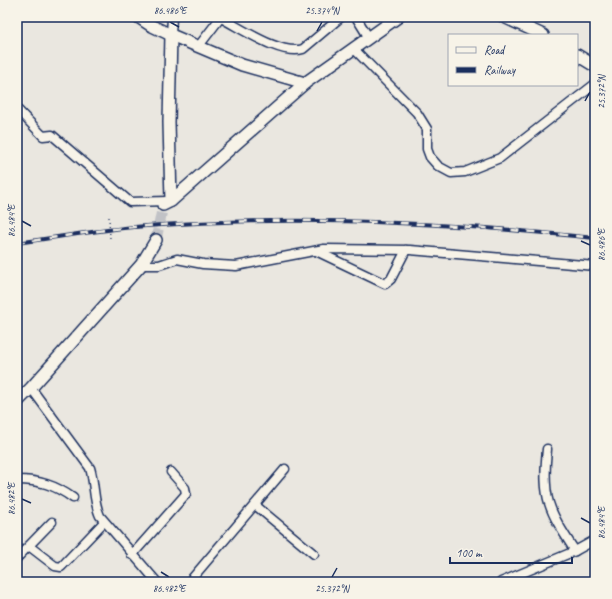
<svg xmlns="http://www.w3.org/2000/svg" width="612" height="599" font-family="Caveat,sans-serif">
  <rect width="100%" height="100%" fill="#eae7e0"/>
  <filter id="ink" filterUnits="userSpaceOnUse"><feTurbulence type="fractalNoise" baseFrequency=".025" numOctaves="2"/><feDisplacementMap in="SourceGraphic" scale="8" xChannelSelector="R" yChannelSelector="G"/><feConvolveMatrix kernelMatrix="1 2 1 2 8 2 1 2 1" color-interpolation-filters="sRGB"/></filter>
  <g filter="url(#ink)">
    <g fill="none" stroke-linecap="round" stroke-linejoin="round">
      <!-- secondary-tunnel -->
      <path stroke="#c1c2c6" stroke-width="11" stroke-dasharray="11 5.5" stroke-linecap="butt" d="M156,240L163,205"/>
      <!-- minor casing -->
      <g stroke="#1b2f5e" stroke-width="11">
        <g id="minor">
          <path d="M356,17L369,38"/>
          <path d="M221,18C241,28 281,56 303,49L341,17"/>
          <path d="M171,35L172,17"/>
          <path d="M198,47L221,17"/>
          <path d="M354,49L417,113L427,129V149L430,157L438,166L451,173L465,172L500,158L595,84"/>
          <path d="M17,109L43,136L52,135L130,202L168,201"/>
          <path d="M316,251L385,284L391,279L406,250"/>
          <path d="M141,265H159L177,259L203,264L236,266L324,249L410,250L595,266"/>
          <path d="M31,388L90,468C95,484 93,501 100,516L157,582"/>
          <path d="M547,449C542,499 548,509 575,551"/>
          <path d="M17,480C39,480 55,485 73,498"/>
          <path d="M255,505L314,554"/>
          <path d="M29,546L55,566L61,567L104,522"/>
          <path d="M132,555L186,494L185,488L171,472"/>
          <path d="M17,558L52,522"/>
          <path d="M189,582L285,469"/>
          <path d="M501,582L575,551L595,540"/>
        </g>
      </g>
      <!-- secondary casing -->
      <g stroke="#1b2f5e" stroke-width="14">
        <g id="secondary">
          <path d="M138,17L150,25L171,35L242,65L305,83L398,17"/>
          <path d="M504,17L543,35"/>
          <path d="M577,55L595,66"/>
          <path d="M171,201L305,83"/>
          <path d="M163,205L171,201L169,122L171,35"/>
          <path d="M17,402L31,388L141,265L156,240"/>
        </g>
      </g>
      <!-- path -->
      <path stroke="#1b2f5e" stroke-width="1.5" stroke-dasharray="1 3" stroke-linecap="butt" d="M109,217L110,239"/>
      <!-- minor -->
      <use href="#minor" stroke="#f7f3e8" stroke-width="8"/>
      <!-- secondary -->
      <use href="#secondary" stroke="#f7f3e8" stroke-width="11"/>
      <!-- rail casing -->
      <g stroke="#1b2f5e" stroke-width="4">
        <path id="rail" d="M17,243C60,237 103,229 146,226C296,215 446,222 595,238"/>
      </g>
      <!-- rail -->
      <use href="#rail" stroke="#f7f3e8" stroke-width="2.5" stroke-dasharray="8" stroke-linecap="butt"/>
    </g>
  </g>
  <!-- ticks -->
  <path fill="none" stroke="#1b2f5e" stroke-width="1.5" d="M170,22L179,27M317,31L322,22M585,101L590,92M22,221L31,226M581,241L590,245M22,499L31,503M581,518L590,523M161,572L169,577M332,577L337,568"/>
  <!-- margin -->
  <rect width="612" height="599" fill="none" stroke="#f7f3e8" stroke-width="44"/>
  <!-- legend -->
  <rect x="448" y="34" width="130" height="52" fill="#f7f3e8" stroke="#9fa5b1"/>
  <rect x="456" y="47" width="20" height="6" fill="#f7f3e8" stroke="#9fa5b1"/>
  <text x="484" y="54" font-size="12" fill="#1b2f5e">Road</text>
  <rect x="456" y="67" width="20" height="6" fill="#1b2f5e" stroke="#9fa5b1"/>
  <text x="484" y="74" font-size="12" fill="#1b2f5e">Railway</text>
  <!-- scale -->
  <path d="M450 557v6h122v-6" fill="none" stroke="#1b2f5e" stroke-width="2"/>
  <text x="456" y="557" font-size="12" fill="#1b2f5e" stroke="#f7f3e8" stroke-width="3" paint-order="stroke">100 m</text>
  <rect x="22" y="22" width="568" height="555" fill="none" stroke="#1b2f5e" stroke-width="1.5"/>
  <g font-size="10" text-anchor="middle" fill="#1b2f5e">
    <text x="170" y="14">86.486°E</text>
    <text x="322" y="14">25.374°N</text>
    <text transform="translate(601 92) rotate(-90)" y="4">25.372°N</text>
    <text transform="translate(11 221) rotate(-90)" y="4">86.484°E</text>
    <text transform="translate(601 245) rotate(-90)" y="4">86.486°E</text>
    <text transform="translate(11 499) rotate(-90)" y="4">86.482°E</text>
    <text transform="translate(601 523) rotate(-90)" y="4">86.484°E</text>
    <text x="169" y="592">86.482°E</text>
    <text x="332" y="592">25.372°N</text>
  </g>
</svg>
